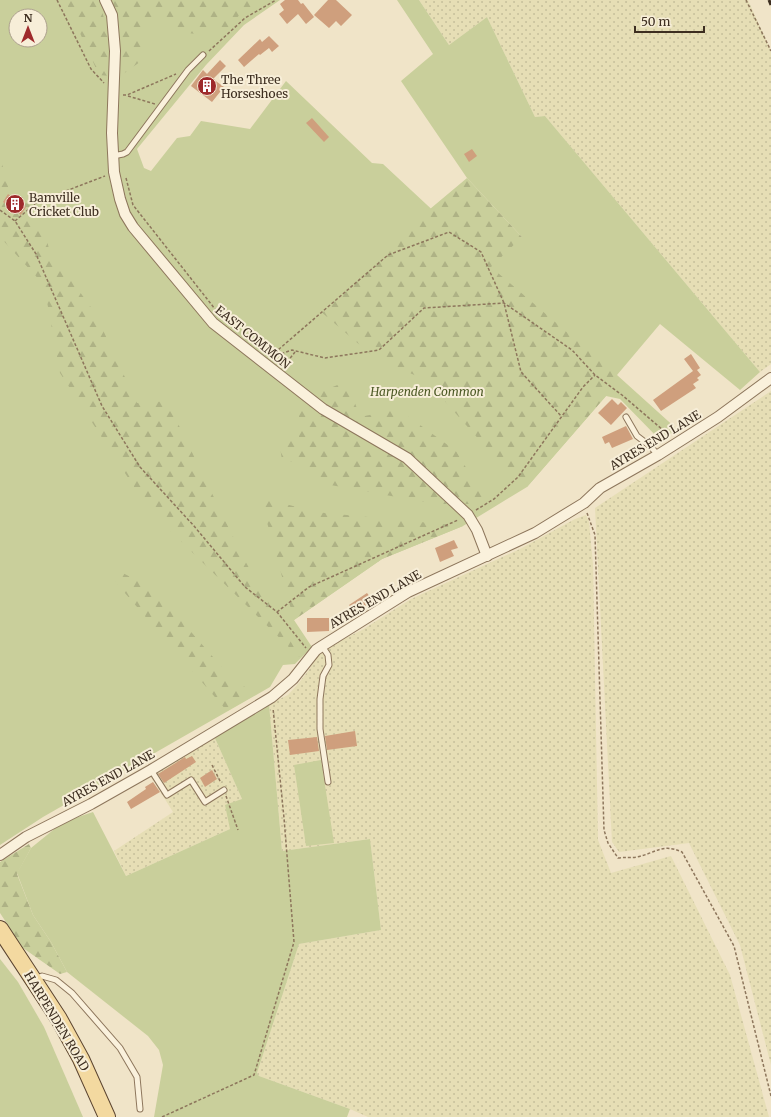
<svg xmlns="http://www.w3.org/2000/svg" width="771" height="1117" font-family="Merriweather,serif">
  <defs>
    <pattern id="farmland-dots" width="8" height="8" patternUnits="userSpaceOnUse"><rect width="8" height="8" fill="#e6deb5"/><path d="M2 2h.1M6 6h.1" fill="none" stroke="#c6bf9b" stroke-width="1.8" stroke-linecap="round"/></pattern>
    <pattern id="forest-firs" width="22" height="20" patternUnits="userSpaceOnUse"><rect width="22" height="20" fill="#c9cf9b"/><path d="M5 1l3.5 6h-7zM16 11l3.5 6h-7z" fill="#aeb285"/></pattern>
  </defs>
  <rect width="100%" height="100%" fill="#f0e4c8"/>
  <!-- farmland -->
  <g fill="url(#farmland-dots)">
    <path d="M419,0H748L771,51V364L760,372L545,116L535,117L487,17L449,45Z"/>
    <path d="M771,391V1065L740,945L689,843L619,852L612,842L595,508Z"/>
    <path d="M586,515L589,522L593,564L598,840L611,873L671,856L730,975L769,1117H368L350,1109L259,1076L257,1073L299,944L381,930L370,839L282,851L269,704L288,695L298,684L309,670L316,656L329,646L362,630L411,599L520,549L575,519Z"/>
    <path d="M214,736L242,799L230,829L126,876L114,851L173,812L151,777Z"/>
  </g>
  <!-- green -->
  <g fill="#c9cf9b" fill-rule="evenodd">
    <path d="M0,0H280L244,25L206,65L137,149L144,168L151,171L177,138L190,136L201,121L250,129L286,81L372,163L383,164L469,244L522,237L467,178L401,81L433,54L397,0H419L449,45L487,17L535,117L545,116L760,372L740,390L660,324L617,375L678,430L660,440L620,399L606,396L527,487L463,526L382,559L294,620L312,647L295,664L283,665L270,687L43,817L0,845ZM16,16H40V40H16Z"/>
    <path d="M269,704L282,851L370,839L381,930L299,944L257,1073L259,1076L350,1109L347,1117H154L163,1065L159,1050L148,1036L67,972L51,942L33,915L17,873L31,848L63,822L93,812L126,876L230,829L225,805L242,799L214,736Z"/>
    <path d="M321,760L334,843L306,846L294,765Z"/>
    <path d="M0,959L18,982L44,1027L83,1117H0Z"/>
  </g>
  <!-- forest -->
  <g fill="url(#forest-firs)">
    <path d="M65,0H98C108,26 111,48 110,76L99,75Z"/>
    <path d="M112,0H255L250,8L242,12L229,27L196,34L180,32L166,22L156,20C136,33 139,38 144,59L119,77C120,50 121,25 112,0Z"/>
    <path d="M0,156L10,194L40,211L49,249L95,313L137,403L167,401L244,559L300,658L149,510L60,373L44,285L0,237Z"/>
    <path d="M467,178L522,237L491,267L617,375L606,396L527,487L513,478L426,380L375,358L319,310L430,209Z"/>
    <path d="M347,381L360,417L398,409L456,451L488,504H435L325,484L304,464L282,460L279,441L299,439V401Z"/>
    <path d="M260,497L315,512L463,526L382,559L294,620Z"/>
    <path d="M119,571L140,582L178,617L227,673L255,695L227,711L118,585L114,578Z"/>
    <path d="M29,844L31,848L17,874L33,915L51,942L67,972L60,974L23,948L0,913V862Z"/>
  </g>
  <!-- building -->
  <g fill="#cf9f7d">
    <path d="M285,0H298L301,4L303,3L314,17L306,24L298,14L287,24L279,14L284,10L280,4Z"/>
    <path d="M328,0H336L352,15L341,26L336,21L329,28L314,15Z"/>
    <path d="M269,36L279,46L272,52L269,48L260,55L259,54L244,67L238,60L260,39L262,42Z"/>
    <path d="M220,60L226,66L213,79L224,87L212,102L191,86L203,70L207,74Z"/>
    <path d="M312,118L329,137L324,142L306,123Z"/>
    <path d="M472,149L477,156L469,162L464,154Z"/>
    <path d="M8,194L26,207L21,215L3,202Z"/>
    <path d="M691,354L700,368L697,370L701,375L697,378L699,380L693,384L696,388L661,411L653,400L693,371L684,359Z"/>
    <path d="M612,399L618,405L621,402L627,408L611,425L598,413Z"/>
    <path d="M626,426L633,439L612,448L609,442L605,444L602,437Z"/>
    <path d="M454,540L458,548L451,550L454,556L440,562L435,548Z"/>
    <path d="M367,593L373,601L355,613L349,605Z"/>
    <path d="M307,618H329V631L307,632Z"/>
    <path d="M355,731L357,746L327,750L325,736Z"/>
    <path d="M317,737L319,751L290,755L288,740Z"/>
    <path d="M192,756L196,762L164,783L158,774L185,757L186,759Z"/>
    <path d="M212,770L217,779L205,787L200,778Z"/>
    <path d="M153,782L160,792L131,809L127,802L146,789L145,787Z"/>
  </g>
  <g fill="none" stroke-linecap="round" stroke-linejoin="round">
    <!-- service casing -->
    <g stroke="#8d765c" stroke-width="7">
      <g id="service">
        <path d="M113,156L123,154L127,152L188,70L203,55"/>
        <path d="M626,417L637,436L650,446L658,455"/>
        <path d="M322,646L328,655L329,665L323,676L320,699V729L328,782"/>
        <path d="M151,770L167,795L191,780L205,802L224,790"/>
        <path d="M36,978L42,976L56,980L72,993L120,1048L137,1077L140,1109"/>
      </g>
    </g>
    <!-- minor casing -->
    <g stroke="#8d765c" stroke-width="12">
      <g id="minor">
        <path d="M105,0L112,15L115,51L112,133L114,172L120,199L125,214L133,227L213,323L323,409L407,458L468,515L477,530L487,556"/>
        <path d="M0,855L26,837L91,804L151,770L272,697L293,679L316,650L322,646L408,592L535,533L584,503L600,488L658,455L718,417L771,378"/>
      </g>
    </g>
    <!-- primary casing -->
    <g stroke="#5b4430" stroke-width="18">
      <path id="primary" d="M0,929L59,1019L81,1059L107,1117"/>
    </g>
    <!-- path -->
    <g stroke="#8d765c" stroke-width="1.5" stroke-dasharray="3 2" stroke-linecap="butt">
      <path d="M57,0L91,69L104,83"/>
      <path d="M746,0L771,51"/>
      <path d="M209,51L245,18L276,0"/>
      <path d="M123,95H127L176,74"/>
      <path d="M128,96L155,104"/>
      <path d="M126,178L133,205L215,309"/>
      <path d="M0,210L15,221L36,254L102,406L140,467L194,526L245,587L277,612L306,648"/>
      <path d="M15,221L37,202L105,176"/>
      <path d="M271,356L388,255L449,232L481,252L504,303L521,372L562,417"/>
      <path d="M272,357L292,350L325,358L379,350L424,308L504,303L572,350L595,375L622,395L670,436"/>
      <path d="M284,366L295,352"/>
      <path d="M476,510L494,499L518,477L583,387L595,375"/>
      <path d="M587,513L595,535L604,830L608,843L618,858C625,857 631,858 637,857C656,853 662,843 682,852L734,946L771,1096"/>
      <path d="M277,612L309,587L458,520"/>
      <path d="M212,765L221,783"/>
      <path d="M226,796L238,830"/>
      <path d="M162,1117L254,1075L294,942L284,818L273,708"/>
    </g>
    <!-- service -->
    <use href="#service" stroke="#faf1dc" stroke-width="5"/>
    <!-- minor -->
    <use href="#minor" stroke="#faf1dc" stroke-width="10"/>
    <!-- primary -->
    <use href="#primary" stroke="#f3d9a0" stroke-width="16"/>
    <!-- rail -->
    <path stroke="#3d2e20" stroke-width="3" stroke-dasharray="7 7" stroke-linecap="butt" d="M769,0L771,5"/>
  </g>
  <!-- icons -->
  <defs>
    <g id="building-disc" transform="scale(1)"><circle r="9.5" fill="#9e2a2b" stroke="#f7eed8"/><path d="M-4-6H4V6H1V3H-1V6H-4ZM-2.5-4.3h1.7v1.8h-1.7ZM.8-4.3h1.7v1.8H.8ZM-2.5-1h1.7V.8h-1.7ZM.8-1h1.7V.8H.8Z" fill="#fff"/></g>
  </defs>
  <g fill-rule="evenodd">
    <use href="#building-disc" x="207" y="86"/>
    <use href="#building-disc" x="15" y="204"/>
  </g>
  <g text-anchor="middle" dominant-baseline="central" stroke-width="4" stroke-linejoin="round" paint-order="stroke">
    <!-- poi labels -->
    <g font-size="12" fill="#3d2e20" stroke="#f7eed8" text-anchor="start">
      <text x="221" y="79">The Three<tspan x="221" dy="14">Horseshoes</tspan></text>
      <text x="29" y="197">Bamville<tspan x="29" dy="14">Cricket Club</tspan></text>
    </g>
    <!-- street labels -->
    <g font-size="12" fill="#3d2e20" stroke="#f7eed8">
      <text transform="translate(253 337) rotate(39)">EAST COMMON</text>
      <text transform="translate(655 440) rotate(-31)">AYRES END LANE</text>
      <text transform="translate(375 599) rotate(-30)">AYRES END LANE</text>
      <text transform="translate(108 778) rotate(-29)">AYRES END LANE</text>
      <text transform="translate(57 1021) rotate(59)">HARPENDEN ROAD</text>
    </g>
    <!-- park labels -->
    <g font-size="12" font-style="italic" fill="#4d5a26" stroke="#f7eed8">
      <text x="427" y="391">Harpenden Common</text>
    </g>
  </g>
  <!-- north arrow -->
  <g transform="translate(28 28)"><circle r="19" fill="#f7eed8" stroke="#ada18e"/>
  <path d="M0-3L7 15L0 10L-7 15Z" fill="#9e2a2b"/>
  <text y="-6" font-size="11" font-weight="bold" text-anchor="middle" fill="#3d2e20">N</text>
  </g>
  <!-- scale -->
  <path d="M635 26v6h69v-6" fill="none" stroke="#3d2e20" stroke-width="2"/>
  <text x="641" y="26" font-size="12" fill="#3d2e20" stroke="#f7eed8" stroke-width="3" paint-order="stroke">50 m</text>
</svg>
